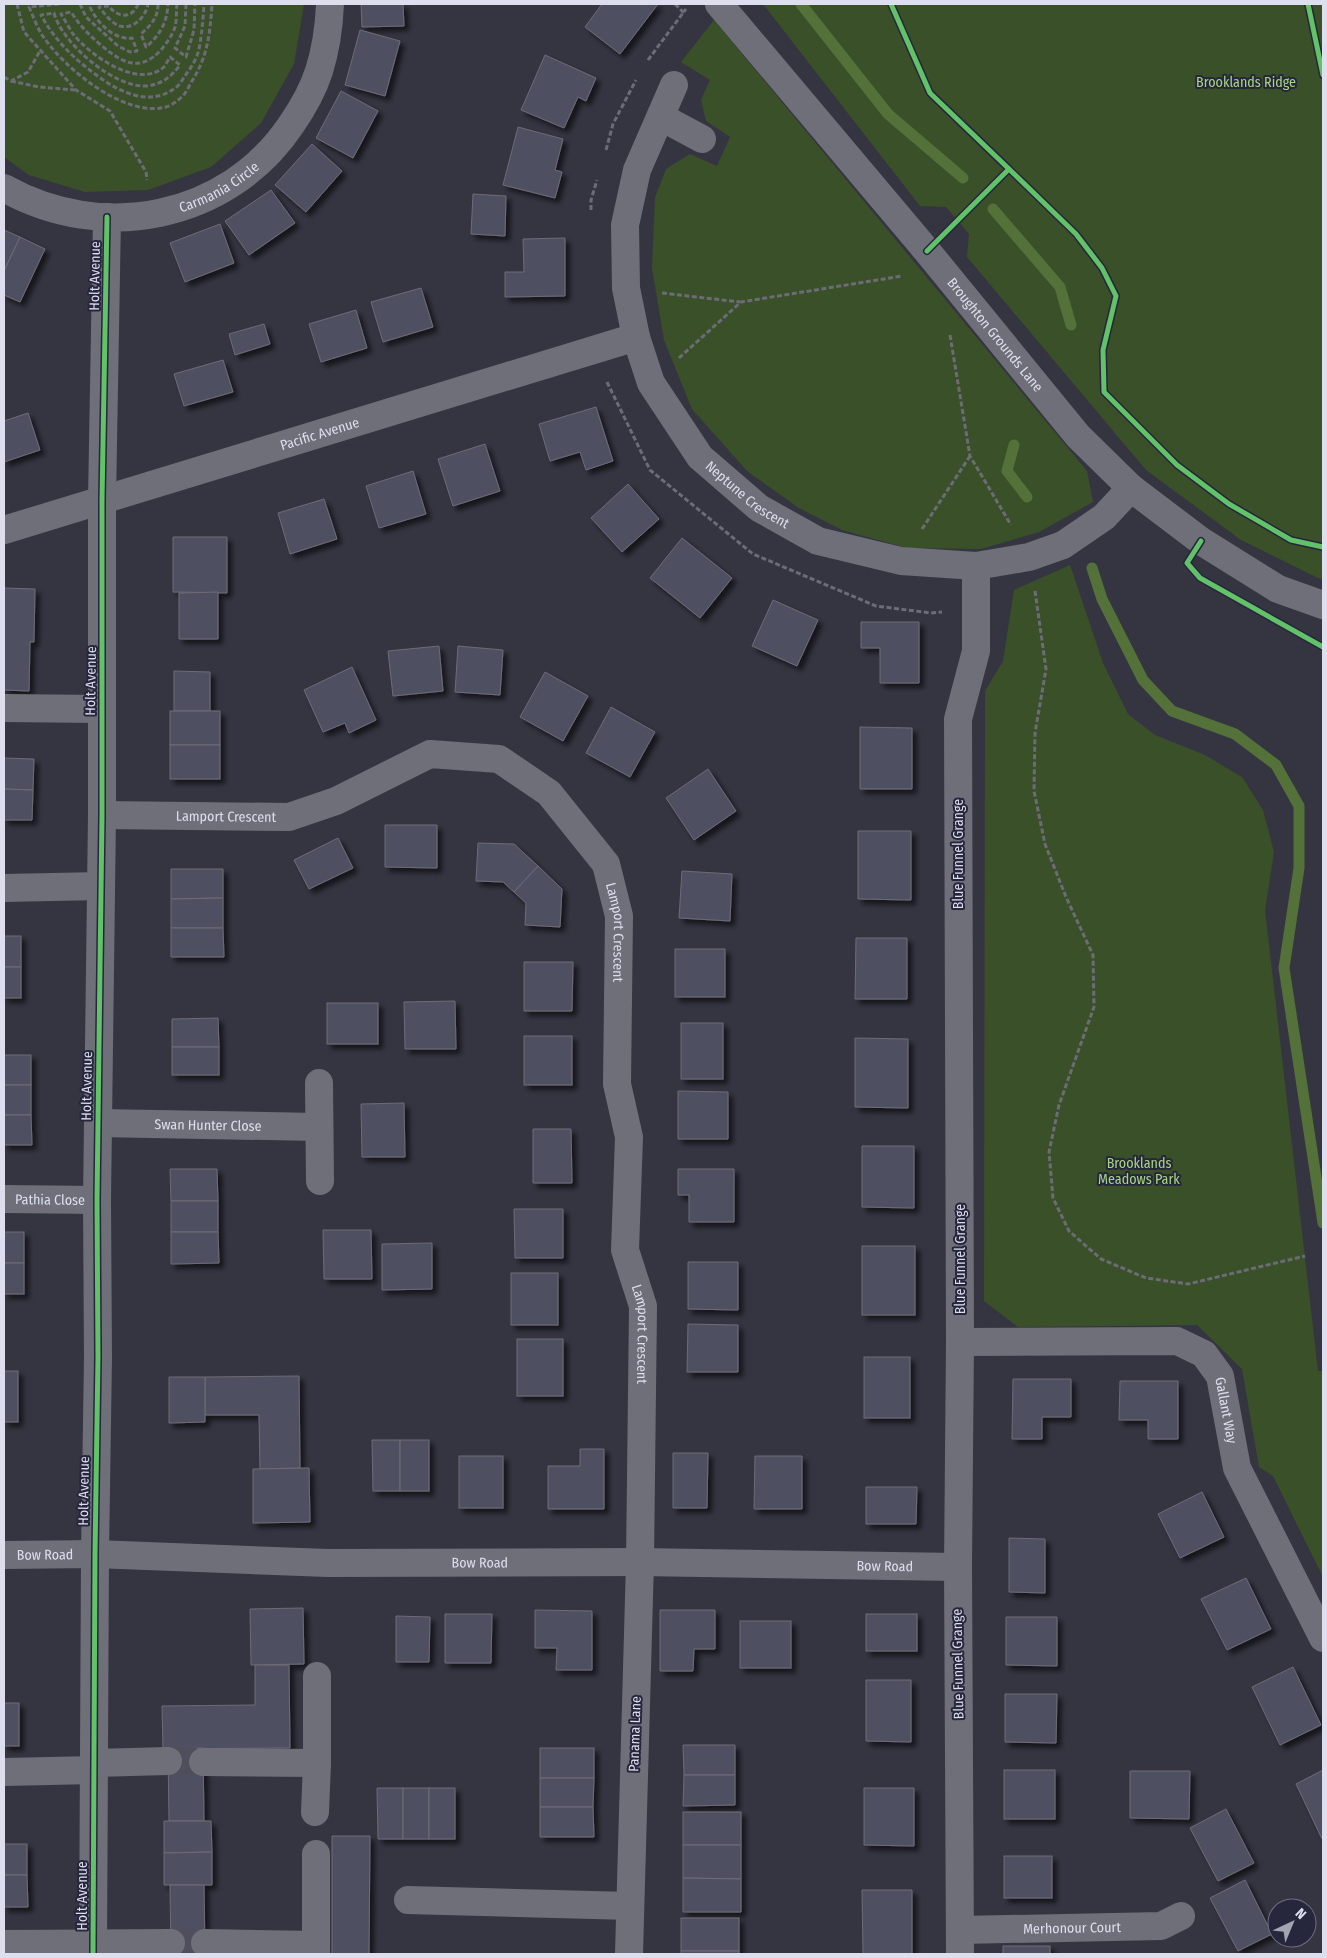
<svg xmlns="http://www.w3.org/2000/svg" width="1327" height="1958" font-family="'Fira Sans Condensed',sans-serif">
  <defs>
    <filter id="shadow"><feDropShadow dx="4.5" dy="4.5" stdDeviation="2.5" flood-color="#0009"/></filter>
  </defs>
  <rect width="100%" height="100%" fill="#353542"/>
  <!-- green -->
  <g fill="#3a5028">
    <path d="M4,4H304L294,64L261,123L211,167L148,190L85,192L29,175L4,157Z"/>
    <path d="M763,4H1323V579L1318,578L1241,540L1146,470L967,257L969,234L946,207L920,206Z"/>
    <path d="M714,20L1087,471L1093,502L1039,532L981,549L907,548L842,530L799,508L747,471L692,409L664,340L652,268L655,198L666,169L690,154L717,166L730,137L706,121L701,100L710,80L681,62Z"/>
    <path d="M1070,565L1103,663L1128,714L1155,735L1205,755L1242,777L1263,810L1274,852L1265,910L1318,1371H1323V1577L1273,1476L1259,1467L1242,1369L1197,1325L1018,1327L984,1301L985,691L1003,661L1014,590Z"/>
  </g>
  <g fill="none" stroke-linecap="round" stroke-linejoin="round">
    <!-- stream -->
    <g stroke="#537139" stroke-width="11">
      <path d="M801,4L888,114L963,178"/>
      <path d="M993,209L1060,287L1071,325"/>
      <path d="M1014,445L1007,471L1027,497"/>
      <path d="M1092,568L1102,599L1143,680L1172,711L1235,734L1276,765L1299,806V868L1284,968L1323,1223"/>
    </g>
  </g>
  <!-- building -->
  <g fill="#505062" stroke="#6c6c77" filter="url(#shadow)">
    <path d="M361,4H403L404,26L362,27Z"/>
    <path d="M602,4H658L620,54L585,27Z"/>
    <path d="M360,30L400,41L385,96L345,85Z"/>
    <path d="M545,55L596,78L586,101L578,97L564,128L521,110Z"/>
    <path d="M341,91L378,111L353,158L316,138Z"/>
    <path d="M518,127L563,139L555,170L562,172L555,198L503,185Z"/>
    <path d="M312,144L342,171L306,212L275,185Z"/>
    <path d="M271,190L295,223L249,255L225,221Z"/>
    <path d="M473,194L506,196L505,236L471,234Z"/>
    <path d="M220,224L234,263L185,282L170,243Z"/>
    <path d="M4,230L20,237L4,271Z"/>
    <path d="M20,237L45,249L20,302L4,295V271Z"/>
    <path d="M565,238V296L505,297V272H524L523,239Z"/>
    <path d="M421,288L433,327L383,342L371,302Z"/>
    <path d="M356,310L367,348L321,362L309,324Z"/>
    <path d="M264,324L270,344L235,355L229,334Z"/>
    <path d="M223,360L233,392L184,406L174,374Z"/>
    <path d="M596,407L613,461L586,470L580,452L550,461L539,424Z"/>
    <path d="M28,413L40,450L4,462V421Z"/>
    <path d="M485,444L500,491L453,506L438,459Z"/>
    <path d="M413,471L426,514L379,528L366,486Z"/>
    <path d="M628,484L659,519L622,552L591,518Z"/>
    <path d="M324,499L337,539L290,554L278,513Z"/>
    <path d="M173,537H227V593L173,592Z"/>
    <path d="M682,538L732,578L700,618L650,578Z"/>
    <path d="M4,588L35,589L34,642H30L29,691L4,690Z"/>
    <path d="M218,592V639H179V593Z"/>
    <path d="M773,600L818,620L797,666L752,646Z"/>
    <path d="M861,622H919V683H880V648H861Z"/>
    <path d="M439,646L443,691L393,696L388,651Z"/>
    <path d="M458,646L503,650L500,695L455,692Z"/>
    <path d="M352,667L376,720L349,733L345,723L323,732L304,690Z"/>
    <path d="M174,671L210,672V711H174Z"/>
    <path d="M545,672L588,696L563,741L520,717Z"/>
    <path d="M611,707L655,732L630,777L586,753Z"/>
    <rect x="170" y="711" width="50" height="34"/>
    <path d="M860,727L912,728V789H860Z"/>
    <rect x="170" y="745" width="50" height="34"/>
    <path d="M4,758L34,759L33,790L4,789Z"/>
    <path d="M708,769L736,811L694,840L666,798Z"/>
    <path d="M4,789L33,790L32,820H4Z"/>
    <path d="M385,825H437V868L385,867Z"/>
    <path d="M858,831H911V900L858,899Z"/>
    <path d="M338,838L353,868L309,889L294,860Z"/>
    <path d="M478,843L514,844L538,866L514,892L503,882L476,881Z"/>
    <path d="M538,866L562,889L560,927L525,925L526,903L514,892Z"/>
    <path d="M171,869H223V898L171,899Z"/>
    <path d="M682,871L732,874L730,921L679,918Z"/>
    <path d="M223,898V928H171V899Z"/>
    <path d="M171,928H223L224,957H171Z"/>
    <rect x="4" y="936" width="17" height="31"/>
    <path d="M856,938H907V999H855Z"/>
    <rect x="675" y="949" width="50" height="48"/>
    <path d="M524,962H573L572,1011H524Z"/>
    <rect x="4" y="967" width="17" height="31"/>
    <path d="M455,1001L456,1049H405L404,1002Z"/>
    <rect x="327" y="1003" width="51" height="41"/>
    <path d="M218,1018L219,1047H172V1019Z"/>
    <rect x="681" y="1023" width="42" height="56"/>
    <rect x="524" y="1036" width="48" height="49"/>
    <path d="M855,1038L908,1039V1108L855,1107Z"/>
    <rect x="172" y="1047" width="47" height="28"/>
    <rect x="4" y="1055" width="27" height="30"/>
    <rect x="4" y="1085" width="27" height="30"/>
    <path d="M678,1091L728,1092V1139H678Z"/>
    <path d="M404,1103L405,1157H362L361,1104Z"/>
    <path d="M4,1115H31L32,1145H4Z"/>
    <path d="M533,1129H571L572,1183H533Z"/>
    <path d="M862,1146H914V1208L862,1207Z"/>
    <path d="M170,1169H217L218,1201H171Z"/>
    <path d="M678,1169H734V1222H689V1195H678Z"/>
    <rect x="171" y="1201" width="47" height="31"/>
    <path d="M514,1209H563V1258H515Z"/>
    <path d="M323,1230H371L372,1279H324Z"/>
    <rect x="4" y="1232" width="20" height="31"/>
    <path d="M171,1232H218L219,1263L171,1264Z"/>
    <path d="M432,1243V1289L382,1290V1244Z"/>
    <rect x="862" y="1246" width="53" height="69"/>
    <path d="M688,1262H738V1310L688,1309Z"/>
    <rect x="4" y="1263" width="20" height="31"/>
    <rect x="511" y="1273" width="47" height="52"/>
    <path d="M688,1324L738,1325V1372H687Z"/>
    <rect x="517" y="1339" width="46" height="57"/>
    <rect x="864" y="1357" width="46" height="61"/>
    <rect x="4" y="1371" width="14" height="51"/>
    <path d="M299,1376L300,1468L260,1469L259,1415H205V1377Z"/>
    <path d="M169,1377H205V1422L169,1423Z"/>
    <path d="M1013,1379H1071V1417H1042V1439H1012Z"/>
    <path d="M1120,1381H1178V1439H1148V1420H1119Z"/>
    <path d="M372,1440H400V1491H373Z"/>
    <rect x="400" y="1440" width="29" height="51"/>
    <path d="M580,1449H604V1509H548V1466H580Z"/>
    <path d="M673,1453H708L707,1508H673Z"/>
    <rect x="459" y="1456" width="44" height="52"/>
    <path d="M755,1456H802V1509H754Z"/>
    <path d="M309,1468L310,1522L253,1523V1469Z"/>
    <path d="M866,1487H917L916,1524H866Z"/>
    <path d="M1202,1492L1224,1537L1180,1558L1158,1514Z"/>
    <path d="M1009,1538L1045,1539V1593L1009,1592Z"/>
    <path d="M1246,1578L1271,1629L1227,1650L1201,1599Z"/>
    <path d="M303,1608L304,1664L251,1665L250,1609Z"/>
    <path d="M535,1610L592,1611V1670H556L557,1648H535Z"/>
    <path d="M660,1610H715V1649H694L693,1671H660Z"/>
    <path d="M445,1614H492L491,1663H445Z"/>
    <rect x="866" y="1614" width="51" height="37"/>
    <path d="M396,1616L430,1617L429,1662H396Z"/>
    <path d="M1006,1617H1057V1666L1006,1665Z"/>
    <rect x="740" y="1621" width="51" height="47"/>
    <path d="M255,1665H289L290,1748L163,1749L162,1706L255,1705Z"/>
    <path d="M1293,1667L1321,1725L1280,1745L1252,1687Z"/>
    <path d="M866,1680H911V1742L866,1741Z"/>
    <path d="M1005,1694H1057L1056,1743L1005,1742Z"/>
    <rect x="4" y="1703" width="15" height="43"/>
    <path d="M683,1745H735V1775H684Z"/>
    <path d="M203,1748L204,1821H169L168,1749Z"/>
    <rect x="540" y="1748" width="54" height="30"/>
    <rect x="1004" y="1770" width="51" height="49"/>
    <path d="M1323,1770V1838L1322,1839L1296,1784Z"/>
    <path d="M1130,1771H1190L1189,1819L1130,1818Z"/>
    <path d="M684,1775H735V1805L683,1806Z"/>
    <path d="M540,1778H594L593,1807H540Z"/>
    <path d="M377,1788H403V1839H378Z"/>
    <rect x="403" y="1788" width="26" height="51"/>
    <rect x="429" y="1788" width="26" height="51"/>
    <path d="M864,1788H914V1846L864,1845Z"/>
    <path d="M540,1807H593L594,1837H540Z"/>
    <path d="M1226,1809L1254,1863L1218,1881L1190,1828Z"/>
    <rect x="683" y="1812" width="58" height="33"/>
    <path d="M164,1821H211L212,1852L164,1853Z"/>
    <path d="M332,1836H370L369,1954H332Z"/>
    <rect x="4" y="1844" width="23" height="31"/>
    <path d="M683,1845H741V1879L683,1878Z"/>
    <path d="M212,1852V1885H164V1853Z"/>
    <rect x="1004" y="1856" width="48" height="42"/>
    <path d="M4,1875H27L28,1907H4Z"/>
    <path d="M683,1878L741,1879V1912H683Z"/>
    <path d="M1245,1880L1272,1934L1238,1951L1210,1898Z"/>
    <path d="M170,1885H204L205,1954H171Z"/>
    <path d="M862,1890H912V1954H863Z"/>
    <rect x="681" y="1918" width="58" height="33"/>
    <rect x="1003" y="1946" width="47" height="8"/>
    <rect x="681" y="1951" width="58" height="3"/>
  </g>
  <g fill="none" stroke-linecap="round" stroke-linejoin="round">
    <!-- minor-tunnel -->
    <g stroke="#4e4e5c" stroke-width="28" stroke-dasharray="28 14" stroke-linecap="butt">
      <path d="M168,1761L203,1762"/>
      <path d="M171,1943H205"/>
    </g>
    <!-- path -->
    <g stroke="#6c6c76" stroke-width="3" stroke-dasharray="5 2.5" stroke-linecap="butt">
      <path d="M17,4L24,32L76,90L110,111L146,172L147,180"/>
      <path d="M59,4L29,7C33,16 37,27 42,35C64,68 124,118 166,107C171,106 178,100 182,97C186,93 189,86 192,81C208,56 210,33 212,4"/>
      <path d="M80,4L86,17L118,46L130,52L137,51L132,38C114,41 94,20 89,4"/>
      <path d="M138,4C133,19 117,18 109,6L99,7C105,14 111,23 120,26C134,30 146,16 148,4"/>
      <path d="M158,4C158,18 151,25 141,34L146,47C160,35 167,23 168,4"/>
      <path d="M177,4C176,11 177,20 175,27C173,34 166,44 161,50C140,72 124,64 102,46C90,36 80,26 71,12L61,14C65,20 69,28 73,34C90,55 138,90 164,67C166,64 168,60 170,57L180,65C171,77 161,85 145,86C113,87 62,43 54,13L41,15C54,39 73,58 95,74C117,91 149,108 175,88C179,86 182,80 185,76C190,69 197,59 199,49C202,34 203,19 204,4"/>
      <path d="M186,4L185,26L175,48L186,57L194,30L195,4"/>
      <path d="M675,4L684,13"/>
      <path d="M648,60L686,9"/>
      <path d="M4,77L11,81L28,72L40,51"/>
      <path d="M11,81L39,87L75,90"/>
      <path d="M606,150L613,124L636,80"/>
      <path d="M591,210V200L597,180"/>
      <path d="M662,293L740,302"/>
      <path d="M950,335L970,456L1011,525"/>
      <path d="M679,358L741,302L902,276"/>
      <path d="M607,382L650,470L753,554L876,606L931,613L942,612"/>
      <path d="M922,529L970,456"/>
      <path d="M1035,591L1046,669L1035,733L1034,791L1045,844L1066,897L1093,955L1094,1007L1059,1105L1049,1152L1053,1198L1069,1231L1101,1259L1146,1278L1188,1284L1305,1256"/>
    </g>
    <!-- minor -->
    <g stroke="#6e6f79" stroke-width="28">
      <path id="s1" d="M719,4L927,251L1078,436L1131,488L1201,541L1278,589L1323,605"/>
      <path id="s2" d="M674,85L637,170L625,225L626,288L636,337L651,383L700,457L759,508L818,541L901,561L976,566L1029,557L1063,545L1104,517L1131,488"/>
      <path d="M661,117L702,139"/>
      <path id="s3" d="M4,188C102,243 227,220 291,125C302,109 313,90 319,71C326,49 329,27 330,4"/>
      <path id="s4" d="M4,530L636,337"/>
      <path d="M4,708L101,709"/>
      <path id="s5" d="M102,815L289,817L336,801L430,754L499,759L549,793L606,864L619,916L617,1084L629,1137L625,1250L643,1306L640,1562L629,1954"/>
      <path d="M4,888L101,886"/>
      <path d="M319,1083L320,1181"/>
      <path id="s6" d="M98,1123L318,1127"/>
      <path id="s7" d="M4,1199L97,1200"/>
      <path id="s8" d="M960,1342L1177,1341L1204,1354L1220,1376L1237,1468L1323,1638"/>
      <path id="s9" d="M4,1555L95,1554L328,1563L640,1562L958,1567"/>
      <path d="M203,1762L317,1763"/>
      <path d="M94,1763L168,1761"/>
      <path d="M4,1772L94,1770"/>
      <path d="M315,1812L317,1763V1676"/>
      <path d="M316,1854V1954"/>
      <path d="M408,1900L630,1906"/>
      <path id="s10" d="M961,1930L1161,1926L1181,1916"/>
      <path d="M205,1943L316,1945"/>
      <path d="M4,1944L171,1943"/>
      <path d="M93,1954L95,1554L98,1357L97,1200L102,815V500L107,217"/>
      <path d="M960,1954L958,1567L960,1342L958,719L976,651V566"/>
    </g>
    <!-- cycleway casing -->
    <g stroke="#26263d" stroke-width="8">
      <g id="cycleway">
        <path d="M891,4L930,93L1009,169"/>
        <path d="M1308,4L1323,75"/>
        <path d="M927,251L1009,169L1076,234L1102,268L1116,296L1103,350L1104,392L1177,465L1229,504L1291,540L1323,547"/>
        <path d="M1201,541L1187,563L1200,578L1323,647"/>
        <path d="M93,1954L95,1554L98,1357L97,1200L102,815V500L107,217"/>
      </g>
    </g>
    <!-- cycleway -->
    <use href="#cycleway" stroke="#61c268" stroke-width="5"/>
  </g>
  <g text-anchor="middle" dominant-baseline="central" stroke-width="4" stroke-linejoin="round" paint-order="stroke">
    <!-- park labels -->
    <g font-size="14" fill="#a7d77d" stroke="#26263d">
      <text x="1246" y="82">Brooklands Ridge</text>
      <text x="1139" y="1163">Brooklands<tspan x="1139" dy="16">Meadows Park</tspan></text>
    </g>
    <!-- street labels -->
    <g font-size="14" fill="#dddfee" stroke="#26263d">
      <text stroke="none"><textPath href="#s3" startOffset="226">Carmania Circle</textPath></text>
      <text transform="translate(95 276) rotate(-89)">Holt Avenue</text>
      <text stroke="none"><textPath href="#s1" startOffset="431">Broughton Grounds Lane</textPath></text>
      <text stroke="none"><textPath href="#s4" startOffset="330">Pacific Avenue</textPath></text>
      <text stroke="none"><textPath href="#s2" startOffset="460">Neptune Crescent</textPath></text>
      <text transform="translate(91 681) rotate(-89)">Holt Avenue</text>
      <text stroke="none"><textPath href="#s5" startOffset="124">Lamport Crescent</textPath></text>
      <text transform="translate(958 854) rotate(-90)">Blue Funnel Grange</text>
      <text stroke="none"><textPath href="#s5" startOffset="632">Lamport Crescent</textPath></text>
      <text transform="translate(87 1086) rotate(-89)">Holt Avenue</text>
      <text stroke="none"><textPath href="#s6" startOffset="110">Swan Hunter Close</textPath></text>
      <text stroke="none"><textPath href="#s7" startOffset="46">Pathia Close</textPath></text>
      <text transform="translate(960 1259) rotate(-90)">Blue Funnel Grange</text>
      <text stroke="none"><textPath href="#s5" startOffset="1038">Lamport Crescent</textPath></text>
      <text stroke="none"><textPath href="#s8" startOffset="309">Gallant Way</textPath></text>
      <text transform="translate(84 1491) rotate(-89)">Holt Avenue</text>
      <text stroke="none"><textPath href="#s9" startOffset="41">Bow Road</textPath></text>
      <text stroke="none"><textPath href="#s9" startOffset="476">Bow Road</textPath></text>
      <text stroke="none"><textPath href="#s9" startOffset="881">Bow Road</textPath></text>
      <text transform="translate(958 1664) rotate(-91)">Blue Funnel Grange</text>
      <text transform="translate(635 1734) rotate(-88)">Panama Lane</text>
      <text transform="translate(82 1896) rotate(-90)">Holt Avenue</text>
      <text stroke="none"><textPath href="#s10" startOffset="111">Merhonour Court</textPath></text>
    </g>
  </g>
  <!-- border -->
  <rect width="1327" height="1958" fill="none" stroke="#dddfee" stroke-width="10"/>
  <!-- north arrow -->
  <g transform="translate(1292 1923) rotate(44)"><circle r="24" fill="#26263d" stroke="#6f7084"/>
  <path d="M0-4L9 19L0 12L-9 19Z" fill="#a2a4b2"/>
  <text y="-8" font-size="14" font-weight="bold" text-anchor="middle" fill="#dddfee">N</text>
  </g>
</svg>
